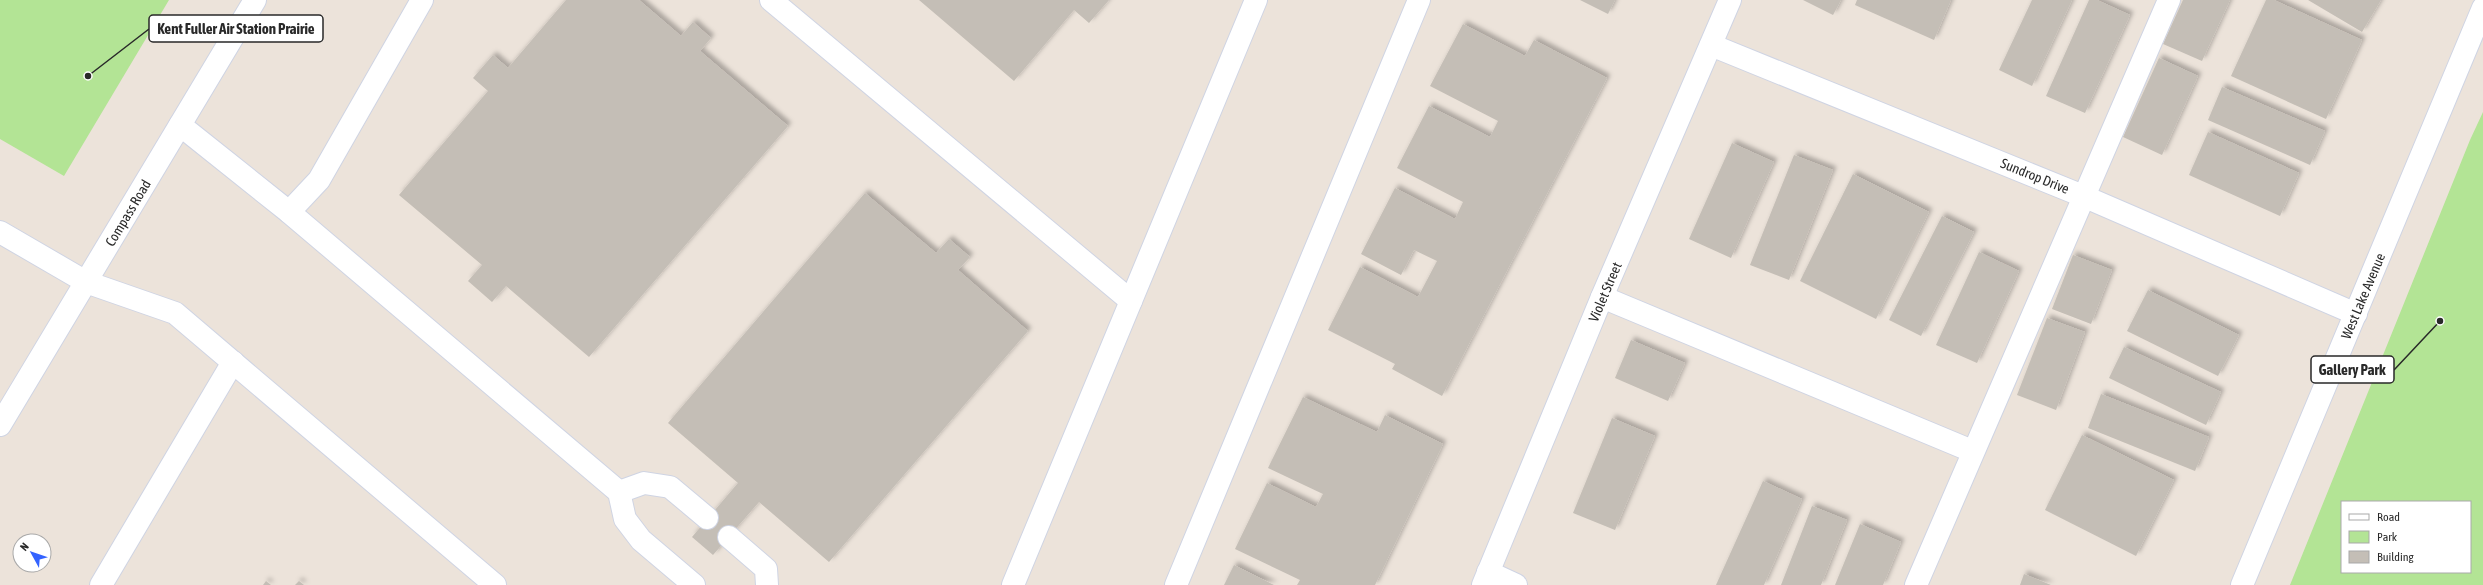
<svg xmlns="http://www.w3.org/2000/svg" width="2483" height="585" font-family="'Asap Condensed',sans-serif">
  <defs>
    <filter id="shadow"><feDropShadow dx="3.5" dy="-3.5" stdDeviation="2" flood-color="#0004"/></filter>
  </defs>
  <rect width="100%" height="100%" fill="#ece3da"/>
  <!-- green -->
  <g fill="#b3e495" fill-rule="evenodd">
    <path d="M0,0H169L64,176L0,139Z"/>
    <path d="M2483,112V585H2290L2470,140ZM2342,502H2470V572H2342Z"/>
  </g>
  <!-- building -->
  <g fill="#c4beb6" filter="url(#shadow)">
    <path d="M566,0H639L681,36L693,22L711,38L700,51L788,126L589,357L506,286L492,302L468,281L482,265L399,195L488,91L473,78L493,55L508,68Z"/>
    <path d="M919,0H1109L1089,23L1074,10L1014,81Z"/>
    <path d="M1580,0H1615L1608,14Z"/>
    <path d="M1803,0H1841L1833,15Z"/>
    <path d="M1857,0H1951L1934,40L1855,5Z"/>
    <path d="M2032,0H2072L2032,86L1999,70Z"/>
    <path d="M2089,0H2097L2130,15L2085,113L2046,96Z"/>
    <path d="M2183,0H2230L2202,61L2163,44Z"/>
    <path d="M2266,0H2274L2362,40L2326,119L2231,76Z"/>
    <path d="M2308,0H2381L2362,32Z"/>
    <path d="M1463,24L1525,56L1534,40L1607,78L1442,396L1392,369L1395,364L1328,330L1360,267L1418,297L1437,261L1414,250L1401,275L1361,254L1395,188L1455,219L1463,202L1397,168L1429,106L1490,137L1498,121L1430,86Z"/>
    <path d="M2159,58L2198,76L2162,155L2123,137Z"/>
    <path d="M2222,87L2325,131L2310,165L2208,120Z"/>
    <path d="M2208,132L2299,173L2280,216L2189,175Z"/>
    <path d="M1732,143L1774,162L1731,258L1689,239Z"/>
    <path d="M1794,155L1833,170L1789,280L1750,265Z"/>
    <path d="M1853,174L1929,212L1876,319L1800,281Z"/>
    <path d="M865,193L936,253L949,239L970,257L958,270L1028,331L829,562L759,502L713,555L692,537L738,483L668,423Z"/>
    <path d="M1942,216L1974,232L1921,336L1889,320Z"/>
    <path d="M1979,252L2019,271L1977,363L1936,345Z"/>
    <path d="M2073,255L2112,270L2091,324L2052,309Z"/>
    <path d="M2148,290L2239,335L2218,376L2127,331Z"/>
    <path d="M2047,318L2085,332L2056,410L2017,395Z"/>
    <path d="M1631,340L1685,363L1668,401L1615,378Z"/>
    <path d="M2124,347L2221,392L2206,425L2109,378Z"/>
    <path d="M2101,394L2209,437L2195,471L2088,428Z"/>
    <path d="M1303,397L1377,432L1385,415L1443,444L1375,585H1297L1300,580L1235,549L1267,483L1316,507L1323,494L1268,468Z"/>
    <path d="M1612,418L1655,436L1615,530L1573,513Z"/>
    <path d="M2082,435L2174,480L2136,556L2045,510Z"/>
    <path d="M1763,481L1802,499L1764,585H1716Z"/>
    <path d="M1812,506L1847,520L1821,585H1781Z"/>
    <path d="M1860,524L1901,542L1883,585H1835Z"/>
    <path d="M1234,565L1274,585H1224Z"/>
    <path d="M2024,574L2051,585H2020Z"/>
    <path d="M266,581L271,585H263Z"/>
    <path d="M299,581L304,585H295Z"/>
  </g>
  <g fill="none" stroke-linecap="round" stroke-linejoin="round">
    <!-- lane casing -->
    <g stroke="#cfd4e3" stroke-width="24">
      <g id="lane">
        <path d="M771,0L1131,301"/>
        <path d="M180,125L289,212L619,492L625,519L641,540L694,585"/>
        <path d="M289,212L319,180L422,0"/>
        <path d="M0,232L86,282L175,313L495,585"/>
        <path d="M1602,297L1972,451"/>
        <path d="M619,492L644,483L670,487L707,518"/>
        <path d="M729,537L766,569L767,585"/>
        <path d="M101,585L233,362"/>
        <path d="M1013,585L1256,0"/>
        <path d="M1176,585L1419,0"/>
        <path d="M1916,585L2169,0"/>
      </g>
    </g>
    <!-- street casing -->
    <g stroke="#cfd4e3" stroke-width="24">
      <g id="street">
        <path d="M1711,45L2083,196L2356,314"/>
        <path d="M1488,572L1516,585"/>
        <path d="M1483,585L1602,297L1730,0"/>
      </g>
    </g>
    <!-- secondary casing -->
    <g stroke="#cfd4e3" stroke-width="24">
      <g id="secondary">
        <path d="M0,425L255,0"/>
        <path d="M2242,585L2483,8"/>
      </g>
    </g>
    <!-- lane -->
    <use href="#lane" stroke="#fff" stroke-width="22"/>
    <!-- street -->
    <use href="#street" stroke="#fff" stroke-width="22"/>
    <!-- secondary -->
    <use href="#secondary" stroke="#fff" stroke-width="22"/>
  </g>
  <g text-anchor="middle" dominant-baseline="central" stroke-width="3.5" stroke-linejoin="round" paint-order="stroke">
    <!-- street labels -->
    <g font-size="14" fill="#292929" stroke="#fff">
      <text transform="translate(2035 176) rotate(22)">Sundrop Drive</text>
      <text transform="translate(128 213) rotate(-59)">Compass Road</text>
      <text transform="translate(1605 292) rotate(-67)">Violet Street</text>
      <text transform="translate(2363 296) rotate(-67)">West Lake Avenue</text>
    </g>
  </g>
  <!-- callouts -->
  <path fill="none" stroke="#292929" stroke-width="1.5" d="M88 76L149 29M2440 321L2394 370"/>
  <g fill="#292929" stroke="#fff" stroke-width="1.5">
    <circle cx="88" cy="76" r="4"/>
    <circle cx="2440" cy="321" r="4"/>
  </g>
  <g fill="#fff" stroke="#292929" stroke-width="1.5">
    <rect x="149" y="15" width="174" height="27" rx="4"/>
    <rect x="2311" y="356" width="83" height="27" rx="4"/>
  </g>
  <g font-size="15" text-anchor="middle" font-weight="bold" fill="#292929">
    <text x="236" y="34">Kent Fuller Air Station Prairie</text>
    <text x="2352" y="375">Gallery Park</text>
  </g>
  <!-- legend -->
  <rect x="2341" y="501" width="130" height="72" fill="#ffffff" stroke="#a9a9a9"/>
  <rect x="2349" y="514" width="20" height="6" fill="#ffffff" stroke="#a9a9a9"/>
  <text x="2377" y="521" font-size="12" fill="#292929">Road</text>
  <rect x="2349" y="531" width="20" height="12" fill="#b3e495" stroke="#a9a9a9"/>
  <text x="2377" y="541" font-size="12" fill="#292929">Park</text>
  <rect x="2349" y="551" width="20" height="12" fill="#c4beb6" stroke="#a9a9a9"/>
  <text x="2377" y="561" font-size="12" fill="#292929">Building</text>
  <!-- north arrow -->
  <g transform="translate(32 553) rotate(310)"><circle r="19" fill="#ffffff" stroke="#a9a9a9"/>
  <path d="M0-3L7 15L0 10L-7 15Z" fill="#3463ff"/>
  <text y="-6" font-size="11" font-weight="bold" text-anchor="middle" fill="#292929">N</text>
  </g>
</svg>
